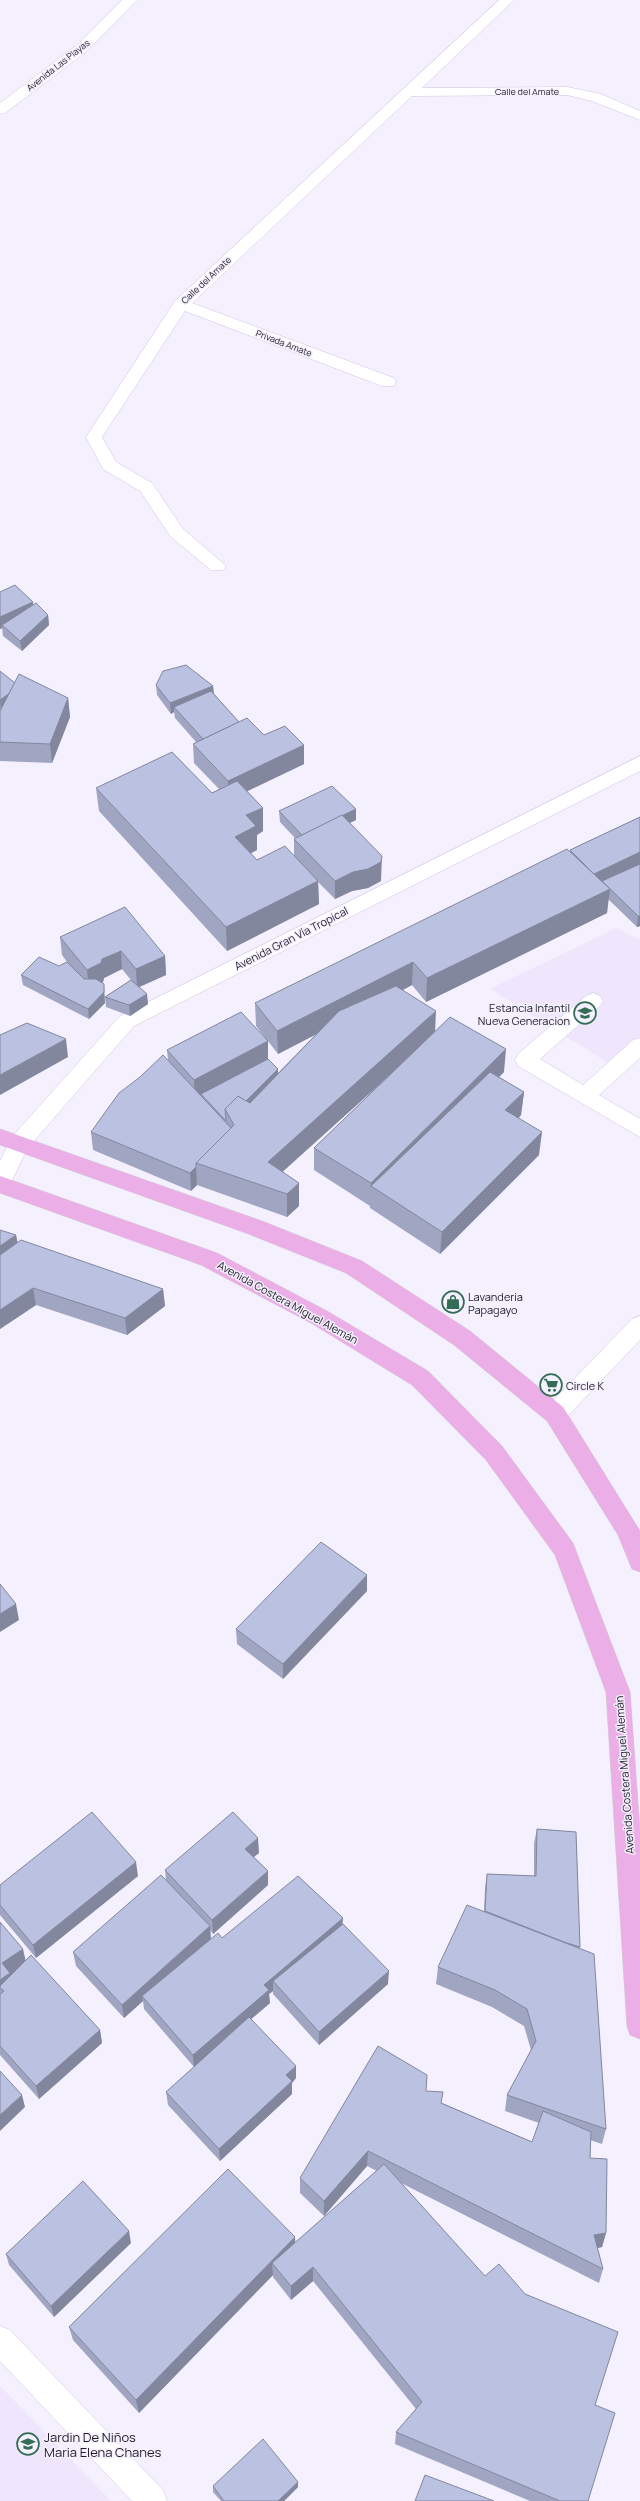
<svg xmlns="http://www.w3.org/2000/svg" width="640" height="2501" font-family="Manrope,sans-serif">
  <rect width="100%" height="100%" fill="#f4f0fd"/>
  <!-- built -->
  <g fill="#efe6fe">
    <path d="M616,928L640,940V1038L610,1064L490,989Z"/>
    <path d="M0,2386L111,2501H0Z"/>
  </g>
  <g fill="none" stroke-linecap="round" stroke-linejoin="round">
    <!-- street casing -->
    <g stroke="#d0c4e4" stroke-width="1">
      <g id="street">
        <path d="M122,0H137L87,51L5,113L0,114V103L77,45Z"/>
        <path d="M499,0H514L422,88L567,87L601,94L640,111V120L592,101L567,95L412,96L192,303L394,378L396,382L394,386H382L185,311L102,437L116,462L152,483L183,529L226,566L223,570H211L171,537L140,491L103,469L86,437L175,301Z"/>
        <path d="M640,756V771L134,1026L27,1149L8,1189L0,1191V1161L11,1138L120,1016Z"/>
        <path d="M593,993L600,996L603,1001L600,1006L540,1059L583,1085L633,1040L640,1038V1058L599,1095L640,1119V1137L518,1066L515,1060L518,1054L586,996Z"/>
        <path d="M640,1316V1340L563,1421L555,1424L547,1421L543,1414L547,1407L632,1319Z"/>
        <path d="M0,2326L10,2330L163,2490L167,2501H132L0,2361Z"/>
      </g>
    </g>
    <!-- primary casing -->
    <g stroke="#d2d1d4" stroke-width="1">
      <g id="primary">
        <path d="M0,1129L262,1221L362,1261L470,1331L563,1407L640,1531V1572L632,1569L618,1535L547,1421L454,1345L346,1273L246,1233L0,1145Z"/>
        <path d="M0,1176L217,1253L327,1311L428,1371L502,1446L573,1543L630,1692L640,1831V2039L630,2035L627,2026L606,1692L555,1555L486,1460L412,1385L311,1323L201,1265L0,1193Z"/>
      </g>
    </g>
    <!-- street -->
    <use href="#street" fill="#fff" fill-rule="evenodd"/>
    <!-- primary -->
    <use href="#primary" fill="#ebaee6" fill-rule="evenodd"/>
  </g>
  <!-- wall -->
  <g fill="#a0a6c2" fill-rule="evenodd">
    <path d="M0,592L33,602V605L48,615L49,625L22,651L3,636L2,628L0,629Z"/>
    <path d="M0,671L15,683L68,698L70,717L52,763L0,761Z"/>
    <path d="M156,685L213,686L214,694L239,722L264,735L304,745V764L247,791L263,808V831L257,835V850L251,853L257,860L294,856V839L295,838L280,822L279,811L356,809V820L349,823L381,881L368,888L352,891L335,899L318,882L319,904L227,951L99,811L96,788L212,793L219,789L194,763L193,744L196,742L175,718L174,712L171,714L157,695Z"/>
    <path d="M640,817V926L637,927L608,899L607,913L426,1002L412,985L403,990L435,1031L504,1072L499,1077L524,1092L521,1115L519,1118L539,1155L440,1254L370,1208V1206L314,1170V1148L387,1078L282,1172L299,1206L287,1217L197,1185L191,1191L93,1150L91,1132L168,1060L167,1050L266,1039L256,1026L255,1003L570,852V850ZM316,1034L278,1073V1069L268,1059V1041L278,1054Z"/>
    <path d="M60,937L165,956L166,975L139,987L148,1004L130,1016L106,1007L105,997L131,980L122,969L104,978L103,982L102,983L105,1003L89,1019L23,985L21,975L59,966L67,962L62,955Z"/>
    <path d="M16,1235L18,1243L163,1289L165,1306L127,1335L36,1305L0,1329Z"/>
    <path d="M367,1591L283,1679L237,1644L236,1629Z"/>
    <path d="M537,1829L576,1832L580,1948L606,2129L602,2144L590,2140V2158L606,2233L602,2247L597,2248L603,2269L599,2283L401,2183L595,2405L588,2501H530L395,2444L396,2432L416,2409L313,2281L291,2300L273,2277V2275L139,2413L73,2340L69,2327L296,2243L377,2171L367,2166L324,2216L300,2193V2178L426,2091L442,2103L532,2142L539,2123L505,2111L507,2095L531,2050L524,2026L492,2007L436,1984L438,1967L484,1911L485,1888L487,1874L534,1876V1843Z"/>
    <path d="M259,1853L254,1857L268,1871V1885L213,1934L210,1930L211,1939L342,1925L388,1984L319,2045L273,1994V1991L269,1994L270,2003L251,2019L296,2078L292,2083V2094L220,2161L168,2105L166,2092L194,2067L144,2009L143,2001L124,2018L76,1966L73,1952L166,1880L165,1870Z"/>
    <path d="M138,1876L36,1958L0,1915V1885Z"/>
    <path d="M0,1922L25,1960L100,2030L102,2043L39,2099L0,2055Z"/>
    <path d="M131,2243L54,2317L9,2265L6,2254Z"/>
    <path d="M298,2482V2487L284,2501H221L213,2492V2486Z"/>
  </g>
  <!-- shaded-wall -->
  <g fill="#82879e">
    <path d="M33,602L34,613L2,625V628L0,629V617Z"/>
    <path d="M48,615L49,625L22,651L20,641Z"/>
    <path d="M18,686L1,711L0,700Z"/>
    <path d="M213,686L214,697L174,707V712L171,714L170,703Z"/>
    <path d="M68,698L70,717L52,763L50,744Z"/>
    <path d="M304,745V764L229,800L228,781Z"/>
    <path d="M263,808V831L257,835V850L236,861L235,837L246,815Z"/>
    <path d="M356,809V820L302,846V835Z"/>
    <path d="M640,852V870L602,888L594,874Z"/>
    <path d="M382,856L381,881L368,888L352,891L335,899V881Z"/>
    <path d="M318,881L319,904L227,951L226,927Z"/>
    <path d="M610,889L607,913L426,1002L427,978Z"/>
    <path d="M638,916H640V926L637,927Z"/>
    <path d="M121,951L122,969L104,978L103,982L89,989L87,970L102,959Z"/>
    <path d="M165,956L166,975L137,988L136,969Z"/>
    <path d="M413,962L412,985L278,1054L277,1031Z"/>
    <path d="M104,984L105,1003L89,1019L88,1009Z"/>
    <path d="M147,994L148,1004L130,1016L129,1005Z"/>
    <path d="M436,1011L435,1034L268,1185V1162Z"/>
    <path d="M66,1039L68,1057L0,1095V1075Z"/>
    <path d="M268,1041V1059L195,1098L194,1080Z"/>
    <path d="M506,1049L504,1072L382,1193L371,1186L370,1206L371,1183Z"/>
    <path d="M278,1069V1079L233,1124L230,1117Z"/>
    <path d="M524,1092L521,1115L503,1133L505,1110Z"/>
    <path d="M542,1132L539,1155L440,1254L442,1232Z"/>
    <path d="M196,1167L197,1185L191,1191L190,1173Z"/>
    <path d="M299,1183V1206L287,1217V1194Z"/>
    <path d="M16,1235L19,1253L0,1266V1246Z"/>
    <path d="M33,1288L36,1305L0,1329V1310Z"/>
    <path d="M163,1289L165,1306L127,1335L125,1318Z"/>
    <path d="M367,1575V1591L283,1679V1664Z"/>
    <path d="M16,1604L19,1620L0,1632V1614Z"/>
    <path d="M258,1838L259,1853L246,1863L245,1849Z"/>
    <path d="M136,1862L138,1876L36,1958L33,1945Z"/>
    <path d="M268,1871V1885L213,1934L212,1920Z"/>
    <path d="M343,1918L342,1932L273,1981V1991L269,1994L270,2003L194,2068L193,2055L264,1985Z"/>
    <path d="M210,1926L211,1940L142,1996L143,2001L124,2018L122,2005Z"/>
    <path d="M23,1949L27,1967L4,1991L0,1988V1980L2,1963Z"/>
    <path d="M389,1971L388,1984L319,2045V2032Z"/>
    <path d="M100,2030L102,2043L39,2099L36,2086Z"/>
    <path d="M296,2066V2078L292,2083V2094L220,2161L219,2149L286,2075Z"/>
    <path d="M22,2095L25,2107L0,2131V2115Z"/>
    <path d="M368,2151L367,2166L324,2216V2201Z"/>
    <path d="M129,2231L131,2243L54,2317L51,2306Z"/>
    <path d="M606,2233L602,2247L590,2250L594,2235Z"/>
    <path d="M295,2237L296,2252L272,2263L273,2275L139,2413L136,2400Z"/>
    <path d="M313,2267V2281L291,2300V2286Z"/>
    <path d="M298,2482V2487L284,2501H278Z"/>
  </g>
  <!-- building -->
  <g fill="#bac1e1" stroke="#82879e">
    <path d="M15,585L33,602L0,617V592Z"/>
    <path d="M36,603L48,615L20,641L2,625Z"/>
    <path d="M186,665L213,686L170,703L156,685L163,671Z"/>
    <path d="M0,671L15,683L10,693L0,700Z"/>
    <path d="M19,674L68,698L50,744L0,742V711Z"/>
    <path d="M211,691L239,722L203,739L174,707Z"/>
    <path d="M247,718L264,735L285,726L304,745L228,781L193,744Z"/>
    <path d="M172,752L212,793L237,781L263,808L246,815L256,826L235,837L257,860L285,846L318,881L226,927L96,788Z"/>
    <path d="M332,786L356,809L302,835L279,811Z"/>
    <path d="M342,815L382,856L381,862L368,869L353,872L335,881L294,839Z"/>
    <path d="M640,817V852L594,874L570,850Z"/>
    <path d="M567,849L610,889L427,978L413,962L277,1031L255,1003Z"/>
    <path d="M640,864V916H638L602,881Z"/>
    <path d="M125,907L165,956L136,969L121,951L102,959L101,963L87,970L60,937Z"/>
    <path d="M39,957L59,966L67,962L84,979H96L104,984V992L88,1009L21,975Z"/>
    <path d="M131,980L147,994L129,1005L105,997Z"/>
    <path d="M396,986L436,1011L268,1162L299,1183L287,1194L196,1163L234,1125L225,1109L238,1096L250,1103L339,1011Z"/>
    <path d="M241,1012L268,1041L194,1080L167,1050Z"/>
    <path d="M450,1017L506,1049L371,1183L314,1148Z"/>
    <path d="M27,1023L66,1039L0,1075V1035Z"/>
    <path d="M163,1055L231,1128L196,1163V1167L190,1173L91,1132L119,1093L140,1077Z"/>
    <path d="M268,1059L278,1069L246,1101L238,1096L225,1109L226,1121L201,1094Z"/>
    <path d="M490,1072L524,1092L505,1110L542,1132L442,1232L371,1186Z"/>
    <path d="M0,1230L16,1235L0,1246Z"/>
    <path d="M21,1240L163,1289L125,1318L33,1288L0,1310V1255Z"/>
    <path d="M321,1542L367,1575L283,1664L236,1629Z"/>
    <path d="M0,1584L16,1604L0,1614Z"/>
    <path d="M92,1812L136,1862L33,1945L0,1905V1885Z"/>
    <path d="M233,1812L258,1838L245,1849L268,1871L212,1920L165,1870Z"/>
    <path d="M537,1829L576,1832L580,1947L564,1942L485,1911L487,1874L536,1876Z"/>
    <path d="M161,1875L210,1926L122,2005L73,1952Z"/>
    <path d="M298,1876L343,1918L264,1985L269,1990L193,2055L142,1996L218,1933L222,1938Z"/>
    <path d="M467,1905L594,1954L606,2129L507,2095L536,2041L527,2009L495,1990L438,1967Z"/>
    <path d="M0,1922L23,1949L2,1963L10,1973L0,1980Z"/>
    <path d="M343,1924L389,1971L319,2032L273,1981Z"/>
    <path d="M31,1955L100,2030L36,2086L0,2046V1994L4,1991L0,1988V1986Z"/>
    <path d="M249,2017L296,2066L286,2075L292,2081L219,2149L166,2092Z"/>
    <path d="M378,2046L427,2075L426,2091L443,2092L441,2103L532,2142L543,2111L591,2132L590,2158L607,2159L606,2233L594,2235L603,2269L368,2151L324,2201L300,2178Z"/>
    <path d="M0,2071L22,2095L0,2115Z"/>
    <path d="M384,2164L485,2276L499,2264L525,2294L618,2332L595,2405L615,2413L588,2501H560L396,2432L422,2402L313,2267L291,2286L272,2263Z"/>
    <path d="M228,2169L295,2237L136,2400L69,2327Z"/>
    <path d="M83,2181L129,2231L51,2306L6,2254Z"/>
    <path d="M263,2439L298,2482L278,2501H224L213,2486Z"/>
    <path d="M425,2475L494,2501H415Z"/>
  </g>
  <!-- icons -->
  <defs>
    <g id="school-ring" transform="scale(1.15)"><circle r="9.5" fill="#f4f0fd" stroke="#346d56" stroke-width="1.5"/><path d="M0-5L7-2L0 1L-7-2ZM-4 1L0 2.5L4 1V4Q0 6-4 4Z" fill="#346d56"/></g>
    <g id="shop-ring" transform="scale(1.15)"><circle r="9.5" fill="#f4f0fd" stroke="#346d56" stroke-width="1.5"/><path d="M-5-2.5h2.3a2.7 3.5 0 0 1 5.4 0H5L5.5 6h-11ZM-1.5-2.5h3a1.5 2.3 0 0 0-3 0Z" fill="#346d56"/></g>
    <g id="supermarket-ring" transform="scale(1.15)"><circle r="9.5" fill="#f4f0fd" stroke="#346d56" stroke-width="1.5"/><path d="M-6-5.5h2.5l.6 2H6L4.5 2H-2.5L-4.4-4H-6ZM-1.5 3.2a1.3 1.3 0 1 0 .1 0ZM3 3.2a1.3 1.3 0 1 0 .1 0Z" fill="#346d56"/></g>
  </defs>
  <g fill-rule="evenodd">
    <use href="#school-ring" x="585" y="1013"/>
    <use href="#shop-ring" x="453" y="1302"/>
    <use href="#supermarket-ring" x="551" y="1385"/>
    <use href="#school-ring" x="28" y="2444"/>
  </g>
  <g text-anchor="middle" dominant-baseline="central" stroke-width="3" stroke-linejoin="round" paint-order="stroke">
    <!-- far-street labels -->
    <g font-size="9" fill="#1f1b26" stroke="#f4f0fd">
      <text transform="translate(58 65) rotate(-38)">Avenida Las Playas</text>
      <text x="527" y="91">Calle del Amate</text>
      <text transform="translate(206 280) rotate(-43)">Calle del Amate</text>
      <text transform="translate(284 343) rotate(21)">Privada Amate</text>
    </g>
    <!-- street labels -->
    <g font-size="11" fill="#1f1b26" stroke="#f4f0fd">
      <text transform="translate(291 938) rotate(-27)">Avenida Gran Vía Tropical</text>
      <text transform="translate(288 1302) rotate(29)">Avenida Costera Miguel Alemán</text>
      <text transform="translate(624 1775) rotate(-94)">Avenida Costera Miguel Alemán</text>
    </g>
    <!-- poi labels -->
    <g font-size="11" fill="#1f1b26" stroke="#f4f0fd" text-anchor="start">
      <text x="570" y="1007" text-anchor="end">Estancia Infantil<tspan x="570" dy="13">Nueva Generacion</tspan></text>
      <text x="468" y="1296">Lavanderia<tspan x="468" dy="13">Papagayo</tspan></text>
      <text x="566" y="1385">Circle K</text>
    </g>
    <!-- near-poi labels -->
    <g font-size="13" fill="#1f1b26" stroke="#f4f0fd" text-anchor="start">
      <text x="44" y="2437">Jardin De Niños<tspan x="44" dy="15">Maria Elena Chanes</tspan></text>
    </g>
  </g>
</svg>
